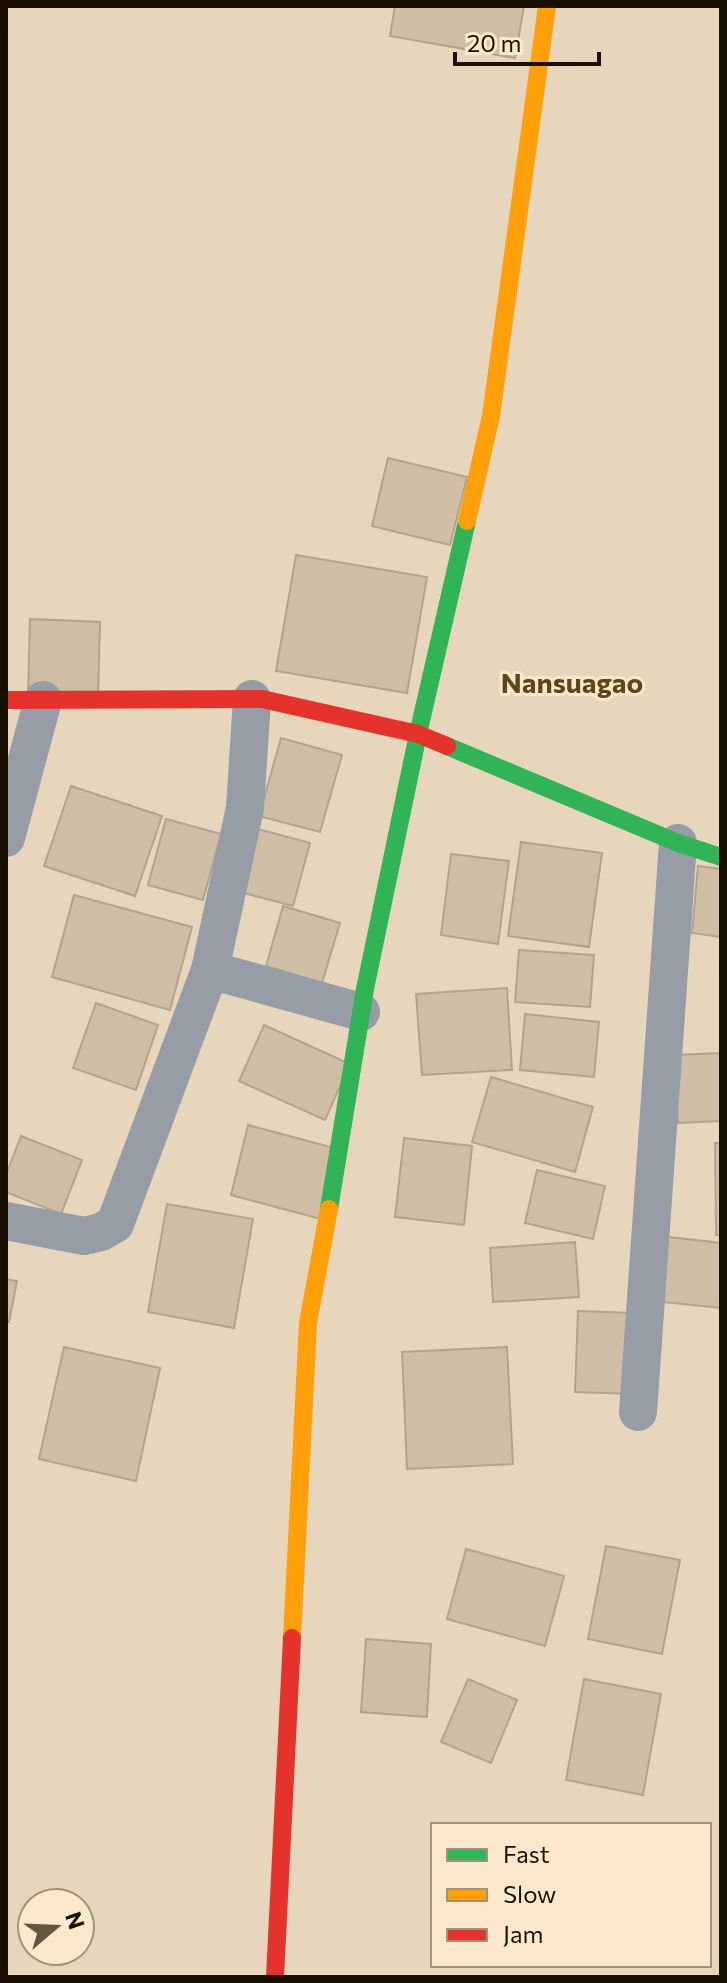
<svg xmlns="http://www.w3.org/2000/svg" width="727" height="1983" font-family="Commissioner,sans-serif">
  <rect width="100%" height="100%" fill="#e7d6bc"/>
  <!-- building -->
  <g fill="#cfbea5" stroke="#b1a48f" stroke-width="2">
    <path d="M395,6H524L515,58L390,36Z"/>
    <path d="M388,458L467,477L450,545L372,526Z"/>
    <path d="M296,555L427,577L407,693L276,671Z"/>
    <path d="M30,619L100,622L98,698L28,695Z"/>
    <path d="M281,738L342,755L320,832L259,816Z"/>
    <path d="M71,786L162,816L135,896L44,866Z"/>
    <path d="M166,819L221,834L203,900L148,885Z"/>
    <path d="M250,827L310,843L293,906L233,890Z"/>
    <path d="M521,842L602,853L589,947L508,936Z"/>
    <path d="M451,854L509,861L498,944L441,935Z"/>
    <path d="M698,866L721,869V937L692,933Z"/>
    <path d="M74,895L192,927L170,1010L52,977Z"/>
    <path d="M283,906L340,923L322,983L266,966Z"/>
    <path d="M519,950L594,955L590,1007L515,1002Z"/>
    <path d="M507,988L512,1070L422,1075L416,994Z"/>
    <path d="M96,1003L158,1025L136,1090L73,1068Z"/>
    <path d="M525,1014L599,1022L594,1077L520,1070Z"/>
    <path d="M264,1025L350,1064L325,1120L239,1081Z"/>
    <path d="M721,1053V1121L678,1123L675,1055Z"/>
    <path d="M491,1077L593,1107L575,1172L472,1142Z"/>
    <path d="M248,1125L338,1149L321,1219L231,1195Z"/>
    <path d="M21,1136L82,1160L61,1214L6,1192V1175Z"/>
    <path d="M404,1138L472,1146L464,1225L395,1217Z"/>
    <path d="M715,1143H721V1235H716Z"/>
    <path d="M537,1170L605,1186L593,1239L525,1223Z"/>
    <path d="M167,1204L253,1219L234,1328L148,1312Z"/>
    <path d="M660,1236L721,1243V1308L654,1301Z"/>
    <path d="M575,1242L579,1297L493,1302L490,1248Z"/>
    <path d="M6,1279L17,1281L9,1322L6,1321Z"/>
    <path d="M578,1311L633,1313L630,1394L575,1392Z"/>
    <path d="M64,1347L160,1368L136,1481L39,1459Z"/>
    <path d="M507,1347L513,1464L407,1469L402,1352Z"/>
    <path d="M606,1546L680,1560L662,1654L588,1639Z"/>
    <path d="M466,1549L564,1576L545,1646L447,1619Z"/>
    <path d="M366,1639L431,1644L427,1717L361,1712Z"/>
    <path d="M468,1679L517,1700L491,1763L441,1742Z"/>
    <path d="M584,1679L661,1694L643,1795L566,1780Z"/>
  </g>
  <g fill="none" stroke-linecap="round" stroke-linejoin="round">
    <!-- street -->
    <g stroke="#969da6" stroke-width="38">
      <path d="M6,838L43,700"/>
      <path d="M210,970L361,1012"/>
      <path d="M6,1221L84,1236L101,1232L115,1224L210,970L245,808L252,699"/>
      <path d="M638,1412L678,843"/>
    </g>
    <!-- fast -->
    <g stroke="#30b455" stroke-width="18">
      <path d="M447,746L678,843L721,857"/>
      <path d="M329,1209L365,989L418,734L467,521"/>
    </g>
    <!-- slow -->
    <g stroke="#ff9f0a" stroke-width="18">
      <path d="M467,521L491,416L547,6"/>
      <path d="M292,1638L308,1323L329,1209"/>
    </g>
    <!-- jam -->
    <g stroke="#e5322d" stroke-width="18">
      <path d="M6,700L262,699L418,734L447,746"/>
      <path d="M275,1977L292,1638"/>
    </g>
  </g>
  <g text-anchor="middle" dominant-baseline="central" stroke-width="6" stroke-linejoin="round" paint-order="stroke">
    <!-- quarter labels -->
    <g font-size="28" font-weight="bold" fill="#604519" stroke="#fce9cd">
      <text x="572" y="682">Nansuagao</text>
    </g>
  </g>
  <!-- border -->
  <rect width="727" height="1983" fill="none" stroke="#1a1001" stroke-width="16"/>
  <!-- legend -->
  <rect x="431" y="1823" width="280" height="144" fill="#fce9cd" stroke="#a2927b" stroke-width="2"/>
  <rect x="447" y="1849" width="40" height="12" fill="#30b455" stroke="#a2927b" stroke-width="2"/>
  <text x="503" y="1863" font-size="24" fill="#1a1001">Fast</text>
  <rect x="447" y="1889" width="40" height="12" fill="#ff9f0a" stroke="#a2927b" stroke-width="2"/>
  <text x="503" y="1903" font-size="24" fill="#1a1001">Slow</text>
  <rect x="447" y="1929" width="40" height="12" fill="#e5322d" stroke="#a2927b" stroke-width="2"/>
  <text x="503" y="1943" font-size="24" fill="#1a1001">Jam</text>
  <!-- north arrow -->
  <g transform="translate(56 1927) rotate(71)"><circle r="38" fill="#fce9cd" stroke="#a2927b" stroke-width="2"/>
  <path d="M0-6L14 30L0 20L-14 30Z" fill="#625542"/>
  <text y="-12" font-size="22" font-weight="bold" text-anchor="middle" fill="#1a1001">N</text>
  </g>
  <!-- scale -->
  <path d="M455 52v12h144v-12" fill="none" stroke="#1a1001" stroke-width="4"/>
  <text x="467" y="52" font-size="24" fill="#1a1001" stroke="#fce9cd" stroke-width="6" paint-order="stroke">20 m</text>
</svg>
